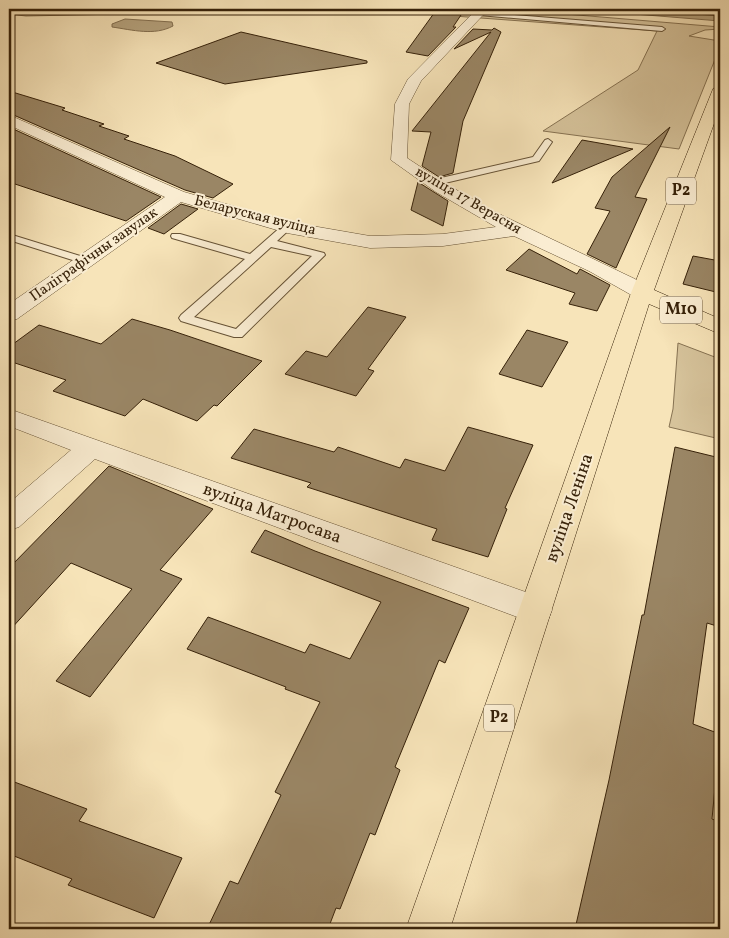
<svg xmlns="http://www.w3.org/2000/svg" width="729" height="938" font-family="Vollkorn,serif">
  <rect width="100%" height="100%" fill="#f7e4b9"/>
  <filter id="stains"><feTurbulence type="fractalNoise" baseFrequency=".004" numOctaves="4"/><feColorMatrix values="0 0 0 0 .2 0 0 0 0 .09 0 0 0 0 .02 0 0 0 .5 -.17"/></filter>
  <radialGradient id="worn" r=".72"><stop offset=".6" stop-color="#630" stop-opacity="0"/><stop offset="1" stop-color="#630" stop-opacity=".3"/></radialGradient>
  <!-- green -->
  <g fill="#d6c39b" stroke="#867252">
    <path d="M54,9H506L720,27V29L705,30L689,36L720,41V47L679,149L543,131L638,70L657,31L359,9L26,16L9,14V12Z"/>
    <path d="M678,343L720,359V439L669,427L673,409Z"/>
  </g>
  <!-- water -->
  <g fill="#b5a27d" stroke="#826e4f">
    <path d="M573,9H720V21Z"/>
    <path d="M125,19L172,22L173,26C154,36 133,30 112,27V24Z"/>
  </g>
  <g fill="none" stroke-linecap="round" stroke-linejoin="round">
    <!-- shore -->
    <path stroke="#766243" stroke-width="1" d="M639,9L720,16"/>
  </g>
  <!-- building -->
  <g fill="#9a8665" stroke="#362109">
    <path d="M437,9H465L453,27H456L428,56L406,52Z"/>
    <path d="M494,28L501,32L463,121L453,173L439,177L422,166L431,132L412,131L491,32L454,49L473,29L492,30Z"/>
    <path d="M241,32L367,61V63L225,84L156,63Z"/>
    <path d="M9,91L65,108L62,110L104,124L99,126L129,136L124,139L175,156L233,184L213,198L185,190L9,113Z"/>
    <path d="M9,127L161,197L126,221L9,182Z"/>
    <path d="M670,127L635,197L647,199L616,268L587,254L610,211L595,208L612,177Z"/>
    <path d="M582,140L633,149L552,183Z"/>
    <path d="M418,182L448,201L443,226L411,210Z"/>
    <path d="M181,204L198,209L164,234L148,228Z"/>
    <path d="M529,249L577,274L580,269L610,285L597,311L569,304L575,293L506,270Z"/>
    <path d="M693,256L720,261V293L683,284Z"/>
    <path d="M368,307L406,317L368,369L374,371L356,396L285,374L306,351L327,357Z"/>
    <path d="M132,319L170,330L262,361L217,406L214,405L197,421L143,399L125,416L53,391L66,380L9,361V347L39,325L101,344Z"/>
    <path d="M527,330L568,342L542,387L499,374Z"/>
    <path d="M468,427L533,445L505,508L507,509L488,557L432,540L437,529L307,487L311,483L231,458L254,429L334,452L338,447L400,468L405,459L445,471Z"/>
    <path d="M675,447L720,458V627L707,623L693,724L720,734L712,819L720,822V929H575L609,780L642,615H644Z"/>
    <path d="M109,466L213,509L160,570L182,579L90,697L56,681L132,589L71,563L9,631V568Z"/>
    <path d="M265,530L315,551L469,608L445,663L439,660L395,767L400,770L375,835L370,833L340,909L336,908L328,929H207L230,881L238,884L281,795L275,792L320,702L285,689L286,687L187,649L208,617L305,653L310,644L350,659L381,602L251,552Z"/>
    <path d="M9,780L87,809L79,821L182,858L154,918L68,885L72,879L9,854Z"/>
  </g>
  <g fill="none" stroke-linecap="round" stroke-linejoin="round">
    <!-- service casing -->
    <g stroke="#665235" stroke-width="2">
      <g id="service">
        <path d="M9,9H27L9,11Z"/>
        <path d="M477,12L662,27L665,29L662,31L479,15Z"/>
        <path d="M548,139L552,142L539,161L432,186L427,183L432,180L533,157L545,140Z"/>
        <path d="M287,224L292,227L277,241L324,253L325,255L242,337H234L181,321L179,318L181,315L245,259L172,238L171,236L172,234H180L250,254L283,225ZM271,247L312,256L236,329L194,317Z"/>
        <path d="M9,234L90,259L91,261L86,264L82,263L9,240Z"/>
      </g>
    </g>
    <!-- minor casing -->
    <g stroke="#665235" stroke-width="1">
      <g id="minor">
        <path d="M479,10L485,13L483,15L421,81L409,104L407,158L448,185L493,211L635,279L649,289L653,293L649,297L642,299L635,297L589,271L514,236L443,246L370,248L287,233L181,202L17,319L9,321V304L165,197L9,125V115L184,192L289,222L370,236L443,234L496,227L436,192L391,160L395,104L408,79L475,11Z"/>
        <path d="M9,409L548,600L552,610L548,620L536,624L95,459L19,527L9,530V503L71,450L9,426Z"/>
      </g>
    </g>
    <!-- primary casing -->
    <g stroke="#362109" stroke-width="1">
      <path id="primary" d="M720,85V107L654,290L720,319V334L649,304L450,929H406L631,293L713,89Z"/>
    </g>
    <!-- service -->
    <use href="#service" fill="#faedd2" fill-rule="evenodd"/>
    <!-- minor -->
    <use href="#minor" fill="#faedd2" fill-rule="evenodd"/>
    <!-- primary -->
    <use href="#primary" fill="#f7e4b9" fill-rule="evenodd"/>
  </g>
  <g text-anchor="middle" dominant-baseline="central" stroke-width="4" stroke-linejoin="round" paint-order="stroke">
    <!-- far-street labels -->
    <g font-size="15" fill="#362109" stroke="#faedd2">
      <text transform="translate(468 201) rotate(30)">вуліца 17 Верасня</text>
      <text transform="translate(255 216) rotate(14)">Беларуская вуліца</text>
      <text transform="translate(94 255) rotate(-35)">Паліграфічны завулак</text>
    </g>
    <!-- shield labels -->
    <g fill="#faedd2" stroke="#715e45" stroke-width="1">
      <rect x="666" y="177.5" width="30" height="27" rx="4"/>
      <rect x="660" y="296.5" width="42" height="27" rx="4"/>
      <rect x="484" y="704.5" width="30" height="27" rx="4"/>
    </g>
    <g font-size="16" font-weight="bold" fill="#362109">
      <text x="681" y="191">Р2</text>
      <text x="681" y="310">М10</text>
      <text x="499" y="718">Р2</text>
    </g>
    <!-- street labels -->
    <g font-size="18" fill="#362109" stroke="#faedd2">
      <text transform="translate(570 508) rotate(-71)">вуліца Леніна</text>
      <text transform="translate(272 514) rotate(20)">вуліца Матросава</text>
    </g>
  </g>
  <!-- margin -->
  <rect width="729" height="938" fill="none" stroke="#f7e4b9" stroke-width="30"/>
  <rect x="10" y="10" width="709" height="918" fill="none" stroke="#362109" stroke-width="2.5"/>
  <rect x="15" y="15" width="699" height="908" fill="none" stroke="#362109"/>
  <rect width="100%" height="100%" filter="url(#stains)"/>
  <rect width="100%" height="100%" fill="url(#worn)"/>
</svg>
